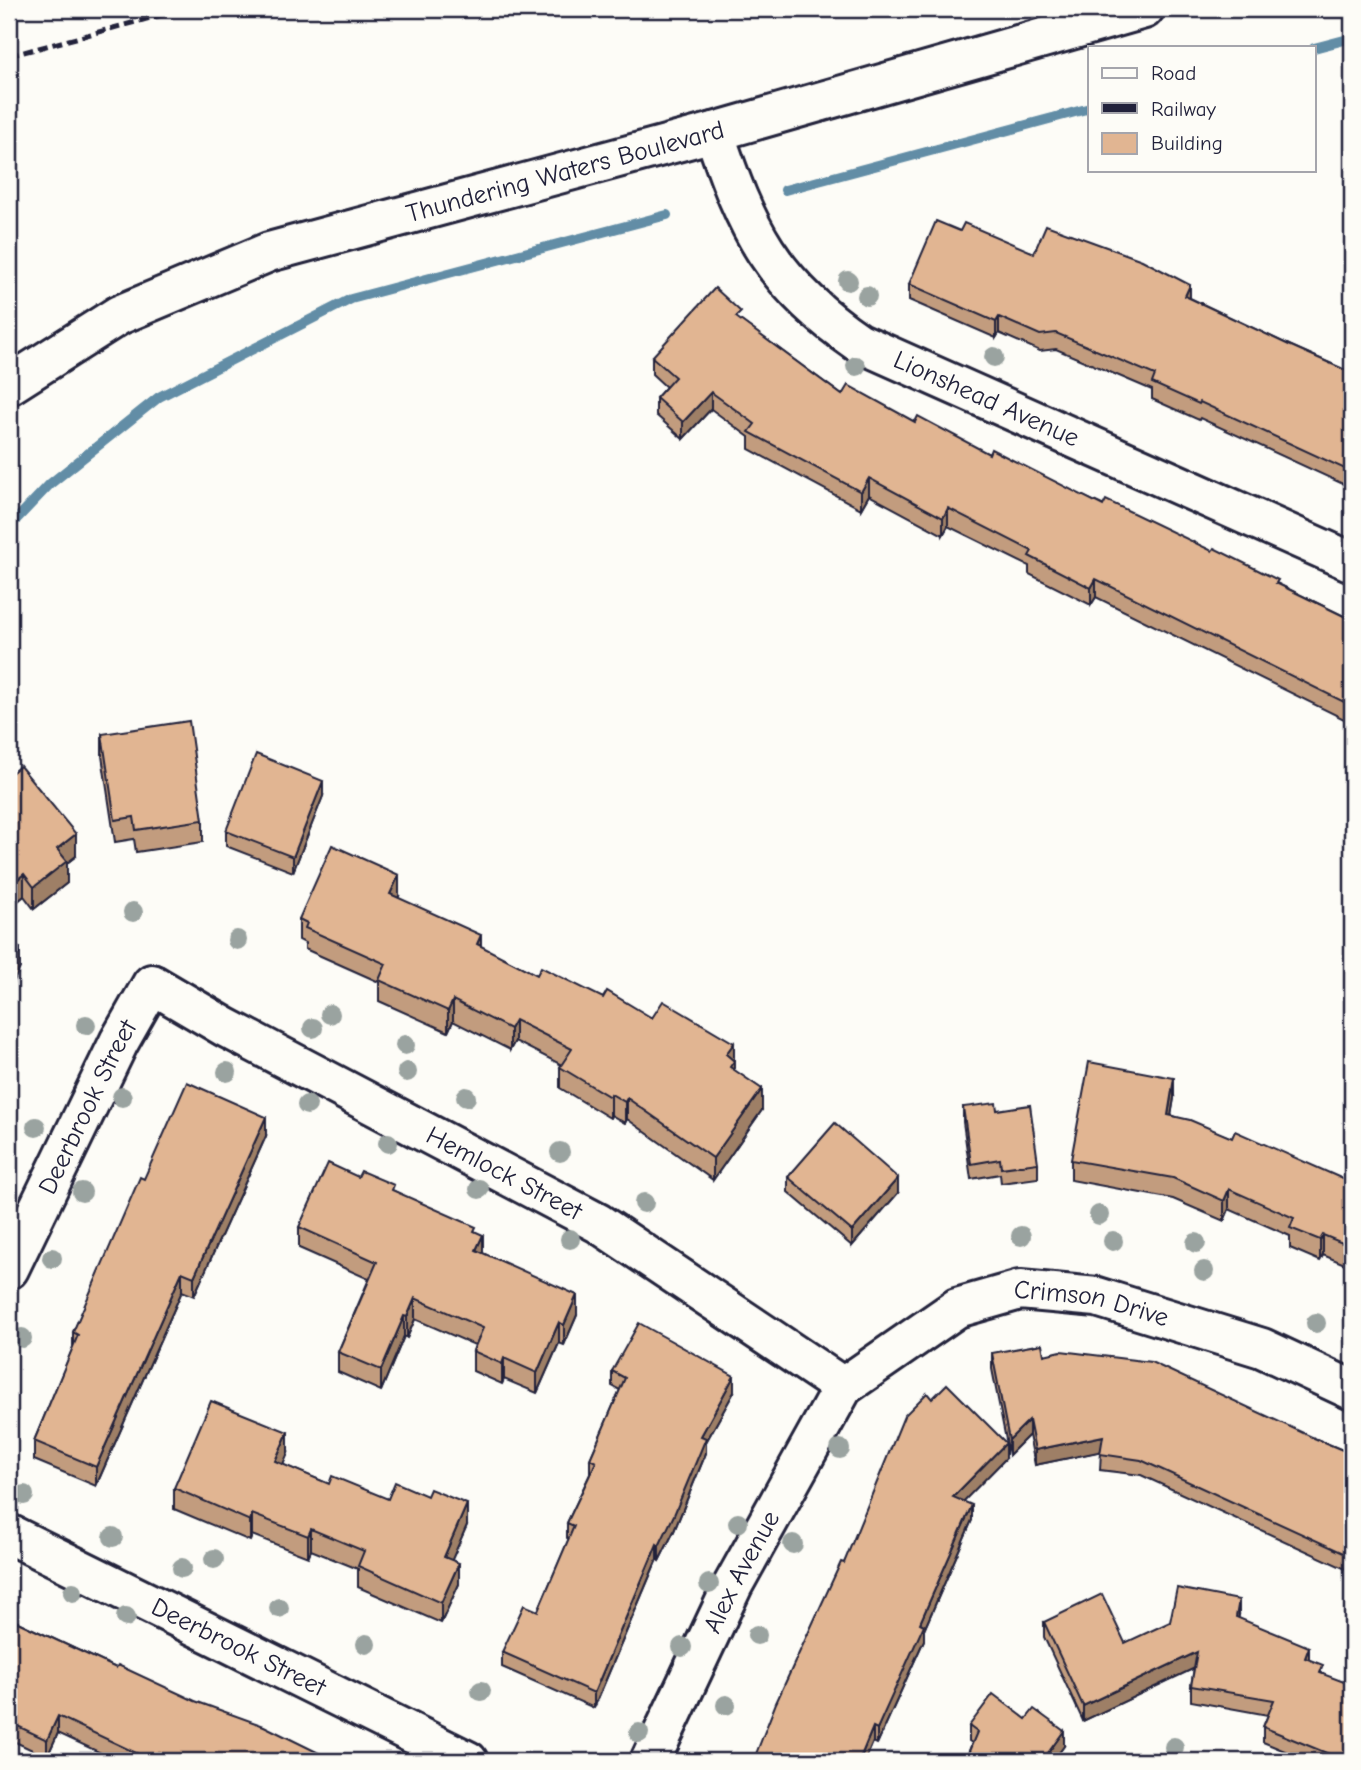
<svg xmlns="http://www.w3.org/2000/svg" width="1361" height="1770" font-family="'Comic Neue',sans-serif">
  <rect width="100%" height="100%" fill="#fdfcf7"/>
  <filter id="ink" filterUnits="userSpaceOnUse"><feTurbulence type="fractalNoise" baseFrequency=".0143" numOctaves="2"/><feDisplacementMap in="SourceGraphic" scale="14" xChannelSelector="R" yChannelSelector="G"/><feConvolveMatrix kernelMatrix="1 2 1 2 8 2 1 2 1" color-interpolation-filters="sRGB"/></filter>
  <g filter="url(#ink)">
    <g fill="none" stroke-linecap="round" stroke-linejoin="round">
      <!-- stream -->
      <g stroke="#628da6" stroke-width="10">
        <path d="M1314,48L1352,38"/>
        <path d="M785,190L1090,108"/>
        <path d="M9,527L50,484L159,397L351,299L667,215"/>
      </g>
      <!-- minor casing -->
      <g stroke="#22223b" stroke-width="44">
        <g id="minor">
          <path id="s1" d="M714,132C746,229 772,283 858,342L1352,562"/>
          <path id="s2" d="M9,385L119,315L269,252L714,132L1144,9"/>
          <path id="s3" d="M9,1269L119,1042L152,984L225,1027L598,1223L843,1387"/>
          <path id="s4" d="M9,1534L468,1761"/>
          <path id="s5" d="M650,1761L733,1585L843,1387L957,1308L1020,1290L1097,1297L1262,1348L1352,1390"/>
        </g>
      </g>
      <!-- minor -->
      <use href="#minor" stroke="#fdfcf7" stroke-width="38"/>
      <!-- rail -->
      <path stroke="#22223b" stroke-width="5" stroke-dasharray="10 5" stroke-linecap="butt" d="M9,56L184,9"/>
    </g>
    <!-- trees -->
    <g fill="#9aa3a0">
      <circle cx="848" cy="281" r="10"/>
      <circle cx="867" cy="296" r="10"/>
      <circle cx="994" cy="357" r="10"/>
      <circle cx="856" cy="366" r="10"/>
      <circle cx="133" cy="912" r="10"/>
      <circle cx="237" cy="940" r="10"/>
      <circle cx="330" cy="1014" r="10"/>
      <circle cx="86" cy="1025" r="10"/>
      <circle cx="313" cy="1028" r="10"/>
      <circle cx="405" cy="1045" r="10"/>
      <circle cx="227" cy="1072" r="10"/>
      <circle cx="407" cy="1072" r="10"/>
      <circle cx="122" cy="1097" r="10"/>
      <circle cx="466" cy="1097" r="10"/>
      <circle cx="307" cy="1105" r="10"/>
      <circle cx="36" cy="1127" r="10"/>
      <circle cx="388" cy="1143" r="10"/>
      <circle cx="560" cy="1152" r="10"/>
      <circle cx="479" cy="1189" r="10"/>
      <circle cx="82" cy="1192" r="10"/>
      <circle cx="644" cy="1203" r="10"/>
      <circle cx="1099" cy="1215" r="10"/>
      <circle cx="1021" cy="1236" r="10"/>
      <circle cx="570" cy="1239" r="10"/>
      <circle cx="1113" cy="1241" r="10"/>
      <circle cx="1196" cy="1243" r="10"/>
      <circle cx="52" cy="1258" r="10"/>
      <circle cx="1204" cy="1271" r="10"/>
      <circle cx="1316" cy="1323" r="10"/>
      <circle cx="22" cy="1338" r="10"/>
      <circle cx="840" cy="1449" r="10"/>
      <circle cx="24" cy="1495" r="10"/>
      <circle cx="738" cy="1523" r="10"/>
      <circle cx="113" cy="1537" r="10"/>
      <circle cx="793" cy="1544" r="10"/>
      <circle cx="214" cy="1559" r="10"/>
      <circle cx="182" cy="1568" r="10"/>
      <circle cx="709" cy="1584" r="10"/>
      <circle cx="73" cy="1592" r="10"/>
      <circle cx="279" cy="1608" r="10"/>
      <circle cx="126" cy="1617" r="10"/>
      <circle cx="757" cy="1635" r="10"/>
      <circle cx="366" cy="1644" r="10"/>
      <circle cx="682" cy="1647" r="10"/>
      <circle cx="481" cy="1691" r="10"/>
      <circle cx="726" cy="1705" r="10"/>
      <circle cx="639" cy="1733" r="10"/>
      <circle cx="1174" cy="1747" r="10"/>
    </g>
    <!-- wall -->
    <g fill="#c29c7e" stroke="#22223b" stroke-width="2">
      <path d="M960,231L1190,298L1289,345L1352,373V482L1347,480L1345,485L1200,418L1199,420L1152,399V390L1056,349L1040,351L999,333L996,338L909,300V284Z"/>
      <path d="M741,321L842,395L915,422L989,454L1278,584L1352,620V723L1096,597L1091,605L1029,574V566L948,526L943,535L869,495L861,509L749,449V437L711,409L683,439L656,415V398L666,387L652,374V357Z"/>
      <path d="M102,734L203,820V842L136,852L134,839L115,842L102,756Z"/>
      <path d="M9,775L76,856L67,863V883L34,909L24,896L12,906L9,902Z"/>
      <path d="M323,796L293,872L226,846V831Z"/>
      <path d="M399,896L398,898L481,947L537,975L603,998L652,1018L734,1060V1070L762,1110L713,1180L627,1119L625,1123L611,1115L610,1118L560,1088V1067L562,1065L515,1041L510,1050L453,1021L448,1032L379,1001V982L305,949V943L299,940V919Z"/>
      <path d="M1174,1098L1171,1115L1352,1183V1267L1323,1255L1320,1261L1290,1248V1236L1229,1209L1224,1221L1173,1199L1071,1180V1160Z"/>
      <path d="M963,1107L997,1110L1038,1163V1178L1001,1183L1000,1174L971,1179L963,1122Z"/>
      <path d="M266,1136L194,1296L182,1291L96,1486L34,1460V1441L73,1348V1332L144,1179Z"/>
      <path d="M358,1177L394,1191L476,1232L483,1253L577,1315L564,1345L559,1343L537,1393L504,1379L502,1384L473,1371V1351L475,1345L415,1319L407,1338L404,1336L381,1391L338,1372V1352L369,1279L299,1248V1227Z"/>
      <path d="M788,1177L898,1193L852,1246L788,1192Z"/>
      <path d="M992,1353L1044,1355L1314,1438L1352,1454V1572L1141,1475L1100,1470L1101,1451L1035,1465L1029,1435L1009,1455L992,1369Z"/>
      <path d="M612,1371L734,1392L706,1442V1453L674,1531L659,1561L657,1559L594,1708L502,1667V1652L538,1611L569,1539L567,1538V1523L590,1474V1459L620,1390L612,1386Z"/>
      <path d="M932,1399L1006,1458L963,1501L972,1520L924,1630V1640L877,1744L873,1742L865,1761H754L844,1563Z"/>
      <path d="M288,1453L283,1465L329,1484L388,1499L467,1525L451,1560L459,1584L441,1623L358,1587V1569L311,1550L308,1557L252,1535L250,1541L174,1509V1488Z"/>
      <path d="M1239,1615L1238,1618L1309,1660L1323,1674L1352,1761H1309L1263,1742V1727L1268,1715L1191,1701V1686L1194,1668L1083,1721L1044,1637V1622L1125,1643Z"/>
      <path d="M9,1618L116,1668L335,1761H118L58,1733L47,1757L9,1739Z"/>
      <path d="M969,1726L1064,1746L1053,1761H965L972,1743L969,1741Z"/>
    </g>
    <!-- shaded-wall -->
    <g fill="#9e7f66" stroke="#22223b" stroke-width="2">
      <path d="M1190,285V301L1185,296Z"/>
      <path d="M999,317V333L996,338V322Z"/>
      <path d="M711,392V409L683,439V422Z"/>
      <path d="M1347,464V480L1345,485V469Z"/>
      <path d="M869,478V495L861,509V492Z"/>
      <path d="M948,508V526L943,535V518Z"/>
      <path d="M1096,579V597L1091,605V588Z"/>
      <path d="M323,781V796L293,872V857Z"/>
      <path d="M76,834V856L67,863V883L34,909V887L57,849Z"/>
      <path d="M24,874V896L12,906V884Z"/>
      <path d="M399,875V896L390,915V894Z"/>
      <path d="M481,935V956L477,944Z"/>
      <path d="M20,948V968L9,992V972Z"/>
      <path d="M453,1000V1021L448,1032V1011Z"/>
      <path d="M515,1020V1041L510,1050V1029Z"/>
      <path d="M734,1043V1062V1061V1082L726,1054Z"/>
      <path d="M1174,1078V1098L1168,1135V1115Z"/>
      <path d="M762,1089V1110L713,1180V1158Z"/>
      <path d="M611,1094V1115L610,1118V1097Z"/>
      <path d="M627,1098V1119L625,1123V1102Z"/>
      <path d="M266,1117V1136L194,1296V1277Z"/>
      <path d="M898,1178V1193L852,1246V1231Z"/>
      <path d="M1229,1189V1209L1224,1221V1201Z"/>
      <path d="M483,1235V1255L476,1250Z"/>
      <path d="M1323,1235V1255L1320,1261V1240Z"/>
      <path d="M182,1272V1291L96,1486V1467Z"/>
      <path d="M577,1295V1315L564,1345V1325Z"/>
      <path d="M415,1298V1319L407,1338V1317Z"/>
      <path d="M404,1316V1336L381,1391V1370Z"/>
      <path d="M559,1322V1343L537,1393V1373Z"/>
      <path d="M504,1358V1379L502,1384V1364Z"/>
      <path d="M734,1376V1392L706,1442V1453L674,1531L659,1561V1546L701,1436Z"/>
      <path d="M1029,1420V1435L1009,1455V1440Z"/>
      <path d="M288,1432V1453L275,1482V1461Z"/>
      <path d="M1103,1436V1451L1035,1465V1450Z"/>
      <path d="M1006,1443V1458L953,1512V1497Z"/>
      <path d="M467,1504V1525L444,1578V1557Z"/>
      <path d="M972,1505V1520L924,1630V1640L877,1744V1729L920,1623Z"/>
      <path d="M252,1514V1535L250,1541V1521Z"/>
      <path d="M311,1529V1550L308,1557V1536Z"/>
      <path d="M657,1544V1559L594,1708V1693Z"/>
      <path d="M459,1563V1584L441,1623V1603Z"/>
      <path d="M1239,1600V1615L1236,1632V1617Z"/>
      <path d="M1309,1647V1662L1305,1658Z"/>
      <path d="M1197,1652V1667L1083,1721V1706Z"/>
      <path d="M58,1716V1733L47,1757V1740Z"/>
      <path d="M873,1727V1742L865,1761H859Z"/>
      <path d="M1064,1731V1746L1053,1761H1042Z"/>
    </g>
    <!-- building -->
    <g fill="#e1b592" stroke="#22223b" stroke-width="2">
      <path d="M936,221L960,231L964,223L1034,253L1046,225L1142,260L1190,285L1185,296L1289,345L1352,373V466L1347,464L1345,469L1200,402L1199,404L1152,383L1155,375L1056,333L1040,335L999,317L996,322L909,284Z"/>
      <path d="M715,288L741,312L736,317L842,395L848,385L915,422L918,416L989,454L991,449L1103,506L1106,500L1212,551L1214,548L1278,580L1276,583L1352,620V706L1096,579L1091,588L1029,556L1032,551L948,508L943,518L869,478L861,492L749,432L755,424L711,392L683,422L656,398L675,377L652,357Z"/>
      <path d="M189,721L203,820L136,830L134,817L115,820L102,734Z"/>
      <path d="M256,754L323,781L293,857L226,831Z"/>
      <path d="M20,766L76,834L57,849L67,861L34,887L24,874L12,884L9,880V775Z"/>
      <path d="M332,845L399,875L390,894L481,935L477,944L537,975L541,967L603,998L607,991L652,1018L663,1001L734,1043L726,1054L734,1061L730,1067L762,1089L713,1158L627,1098L625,1102L611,1094L610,1097L560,1067L572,1049L515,1020L510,1029L453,1000L448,1011L379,980L386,964L305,928L307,923L299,919Z"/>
      <path d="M9,943L20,948L9,972Z"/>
      <path d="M1089,1062L1174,1078L1168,1115L1190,1120L1232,1138L1235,1131L1352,1183V1247L1323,1235L1320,1240L1290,1228L1294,1218L1229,1189L1224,1201L1173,1178L1071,1160Z"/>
      <path d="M187,1082L266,1117L194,1277L182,1272L96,1467L34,1441L78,1335L73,1332L140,1177L144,1179Z"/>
      <path d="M996,1103L997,1110L1030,1105L1038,1163L1001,1168L1000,1159L971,1164L963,1107Z"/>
      <path d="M835,1123L898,1178L852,1231L788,1177Z"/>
      <path d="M328,1163L358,1177L361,1171L394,1185L392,1190L476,1227L474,1231L483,1235L476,1250L577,1295L564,1325L559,1322L537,1373L504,1358L502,1364L473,1351L483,1328L415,1298L407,1317L404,1316L381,1370L338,1352L377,1262L299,1227Z"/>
      <path d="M639,1323L734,1376L701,1436L706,1438L674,1515L659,1546L657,1544L594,1693L502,1652L524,1605L538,1611L574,1526L567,1523L596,1462L590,1459L625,1378L612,1371Z"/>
      <path d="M1042,1344L1044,1355L1061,1351L1151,1362L1314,1438L1352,1454V1557L1141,1460L1100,1454L1103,1436L1035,1450L1029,1420L1009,1440L992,1353Z"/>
      <path d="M947,1384L1006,1443L953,1497L972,1505L920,1623L924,1625L877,1729L873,1727L859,1761H757L754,1759L776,1703L841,1562L844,1563L904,1416L927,1393L932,1399Z"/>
      <path d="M211,1401L288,1432L275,1461L329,1484L332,1476L388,1499L395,1482L427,1496L430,1489L467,1504L444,1557L459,1563L441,1603L358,1566L364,1551L311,1529L308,1536L252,1514L250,1521L174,1488Z"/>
      <path d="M1177,1588L1239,1600L1236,1617L1309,1647L1305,1658L1323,1665L1320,1673L1352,1685V1761H1346L1263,1727L1274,1700L1191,1686L1197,1652L1083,1706L1044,1622L1102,1594L1125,1643L1170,1622Z"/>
      <path d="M9,1618L116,1668L118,1665L195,1701L264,1726L335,1761H153L58,1716L47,1740L9,1722Z"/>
      <path d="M993,1694L1026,1719L1034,1709L1064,1731L1042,1761H965L977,1732L969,1726Z"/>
    </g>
  </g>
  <g text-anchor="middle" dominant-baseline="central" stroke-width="5" stroke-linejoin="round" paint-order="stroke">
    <!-- street labels -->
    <g font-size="26" fill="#22223b" stroke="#fdfcf7">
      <text stroke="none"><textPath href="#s2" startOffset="600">Thundering Waters Boulevard</textPath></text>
      <text stroke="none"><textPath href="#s1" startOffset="401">Lionshead Avenue</textPath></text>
      <text stroke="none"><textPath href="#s3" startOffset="180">Deerbrook Street</textPath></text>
      <text stroke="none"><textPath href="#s3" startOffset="719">Hemlock Street</textPath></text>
      <text stroke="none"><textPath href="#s5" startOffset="698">Crimson Drive</textPath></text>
      <text stroke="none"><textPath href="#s5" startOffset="210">Alex Avenue</textPath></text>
      <text stroke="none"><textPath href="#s4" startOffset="256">Deerbrook Street</textPath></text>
    </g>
  </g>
  <!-- margin -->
  <rect width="1361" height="1770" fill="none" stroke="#fdfcf7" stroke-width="35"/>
  <rect x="18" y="18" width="1326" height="1735" fill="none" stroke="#22223b" stroke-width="2.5" filter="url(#ink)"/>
  <!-- legend -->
  <rect x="1088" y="46" width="228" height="126" fill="#fdfcf7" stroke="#a5a5ac" stroke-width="2"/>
  <rect x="1102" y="68" width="35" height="10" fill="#fdfcf7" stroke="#a5a5ac" stroke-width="2"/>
  <text x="1151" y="80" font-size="21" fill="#22223b">Road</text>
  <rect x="1102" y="103" width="35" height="10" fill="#22223b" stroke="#a5a5ac" stroke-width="2"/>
  <text x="1151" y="116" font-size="21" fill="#22223b">Railway</text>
  <rect x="1102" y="133" width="35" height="21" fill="#e1b592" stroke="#a5a5ac" stroke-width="2"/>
  <text x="1151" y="150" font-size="21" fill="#22223b">Building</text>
</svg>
